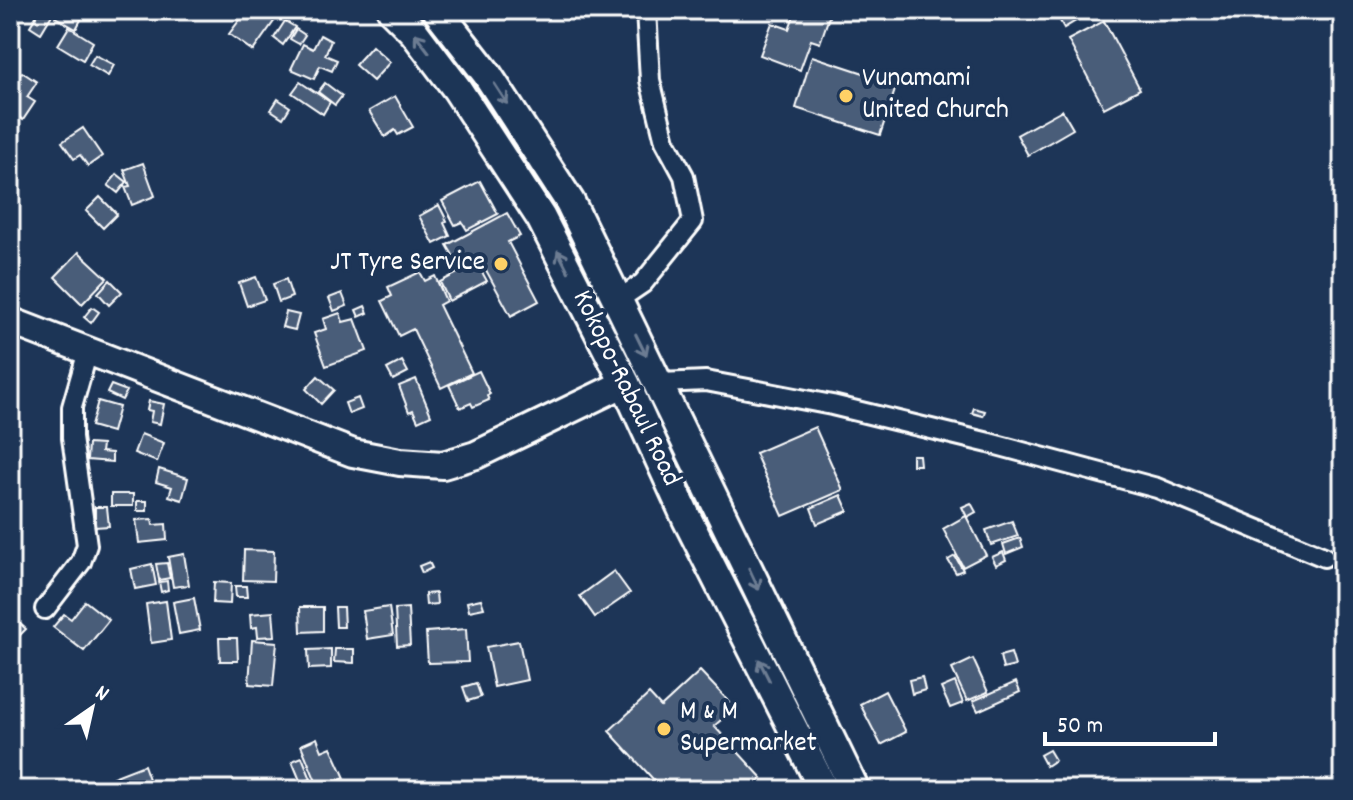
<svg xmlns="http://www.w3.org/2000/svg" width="1353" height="800" font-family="Dekko,sans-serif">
  <rect width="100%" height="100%" fill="#1d3557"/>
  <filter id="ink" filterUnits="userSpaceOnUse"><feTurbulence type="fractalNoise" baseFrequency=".0125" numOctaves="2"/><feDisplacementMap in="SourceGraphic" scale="16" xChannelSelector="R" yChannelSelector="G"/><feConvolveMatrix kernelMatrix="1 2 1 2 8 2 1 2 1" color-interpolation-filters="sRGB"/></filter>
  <g filter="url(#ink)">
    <!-- building -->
    <g fill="#4a5d79" stroke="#fff" stroke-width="2">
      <path d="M40,10L53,13L41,33L30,26Z"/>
      <path d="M59,10H76L84,14L76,29L55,17Z"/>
      <path d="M242,10H248L257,16L261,10L275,20L253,51L229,34L241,18L238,15Z"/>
      <path d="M796,10L831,11L820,43L811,40L800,70L760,55L772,23L789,29Z"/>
      <path d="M1054,10H1094L1064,28Z"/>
      <path d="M285,21L295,27L283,45L274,38Z"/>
      <path d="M1104,21L1140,89L1104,108L1068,40Z"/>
      <path d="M69,27L93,42L83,60L58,45Z"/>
      <path d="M296,29L305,35L299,44L290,39Z"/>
      <path d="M320,35L331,41L325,55L337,60L332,71L320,66L314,79L291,69L303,44L313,49Z"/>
      <path d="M372,46L390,62L373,81L355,65Z"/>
      <path d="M95,55L114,65L108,76L89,65Z"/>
      <path d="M812,56L897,84L880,135L796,108Z"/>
      <path d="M22,72L37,82L27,97L35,102L23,120L15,114L10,121V89Z"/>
      <path d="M300,82L330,102L323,114L292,93Z"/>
      <path d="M325,83L342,96L335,105L318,92Z"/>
      <path d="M395,96L413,127L398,135L395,130L385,137L369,111Z"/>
      <path d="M278,99L290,107L283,118L271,110Z"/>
      <path d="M1062,110L1073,129L1028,155L1017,135Z"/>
      <path d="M83,128L102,156L88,166L80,155L74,159L62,142Z"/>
      <path d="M143,163L155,196L132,205L125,187L130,186L124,170Z"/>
      <path d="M117,174L127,182L118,193L108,185Z"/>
      <path d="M480,181L498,214L467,230L462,222L455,225L442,201Z"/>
      <path d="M100,197L117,214L103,228L86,211Z"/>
      <path d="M439,205L447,221L444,223L450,236L434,244L419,216Z"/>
      <path d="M507,213L520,236L508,242L539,301L511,316L480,259L461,269L447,245Z"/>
      <path d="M79,252L107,278L82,304L55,277Z"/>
      <path d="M477,263L487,281L449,301L440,282Z"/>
      <path d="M420,272L425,281L435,276L446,301L439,305L472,373L441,388L413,329L399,336L382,301L392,296L388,287Z"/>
      <path d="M256,277L265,300L247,306L239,283Z"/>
      <path d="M286,279L292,297L279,302L273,284Z"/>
      <path d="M110,280L122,292L109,305L98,293Z"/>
      <path d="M342,293L347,306L334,311L329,298Z"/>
      <path d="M365,306L368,313L359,317L356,310Z"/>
      <path d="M92,307L99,312L91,323L84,317Z"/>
      <path d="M286,312L299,315L295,330L282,327Z"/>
      <path d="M340,313L343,322L355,319L367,351L326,366L314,333L326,329L323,319Z"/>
      <path d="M402,361L408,372L393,380L387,369Z"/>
      <path d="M479,371L490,394L487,396L489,400L473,407L471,403L460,408L449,385Z"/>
      <path d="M318,376L334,390L321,404L306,389Z"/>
      <path d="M416,379L431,415L418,421L413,410L409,412L399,386Z"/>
      <path d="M111,385L127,391L122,400L107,393Z"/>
      <path d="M358,398L362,409L349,414L345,403Z"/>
      <path d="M98,401L119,407L112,432L91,426Z"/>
      <path d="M149,401L164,404L160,424L150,422L152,411L147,410Z"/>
      <path d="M974,408L985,411L983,416L972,413Z"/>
      <path d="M815,427L843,490L783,516L755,453Z"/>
      <path d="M141,434L164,443L157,462L134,453Z"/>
      <path d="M88,444L102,445L101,452L112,453V462L87,460Z"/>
      <path d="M912,455H919L920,465H912Z"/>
      <path d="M159,469L188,478L182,500L169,496L172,487L156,482Z"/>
      <rect x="111" y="494" width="22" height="12"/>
      <path d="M841,495L848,511L817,524L811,508Z"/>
      <rect x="137" y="501" width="10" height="10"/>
      <path d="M971,503L976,512L967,517L962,507Z"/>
      <path d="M95,507H107L109,526L95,527Z"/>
      <path d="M966,516L986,555L963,567L943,529Z"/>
      <path d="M152,519L153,525L166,524L167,540L139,543L136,520Z"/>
      <path d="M1012,521L1018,536L991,545L986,530Z"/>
      <path d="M1020,538L1023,547L1006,554L1003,544Z"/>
      <path d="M244,550L274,551L273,581L243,580Z"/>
      <path d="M1003,552L1006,560L996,565L992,557Z"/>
      <path d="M184,554L189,585L173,587L168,557Z"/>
      <path d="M955,556L963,570L956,573L948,560Z"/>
      <path d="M429,562L432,568L422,573L419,566Z"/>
      <path d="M167,563L170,578L159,580L156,564Z"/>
      <path d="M152,564L156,585L135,589L131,569Z"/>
      <path d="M614,571L630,593L595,617L580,596Z"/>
      <path d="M167,581L168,590L161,592L159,582Z"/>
      <path d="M214,582L231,583L230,604L213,603Z"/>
      <path d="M235,586H246L247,597H236Z"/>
      <path d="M436,593L437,604L426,605L425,594Z"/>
      <path d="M194,598L200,630L179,634L173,602Z"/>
      <path d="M481,599L484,608L469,611L467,602Z"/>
      <path d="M85,601L109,620L84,651L53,627L64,614L71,619Z"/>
      <path d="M166,601L171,640L151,643L146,604Z"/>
      <path d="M300,607H323V631L301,632Z"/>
      <path d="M335,607H343L344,627H336Z"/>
      <path d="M389,607L393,635L367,639L363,611Z"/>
      <path d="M408,608L410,645L397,646L395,609Z"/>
      <path d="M273,612L275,636L258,637L257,627L251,628L250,614Z"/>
      <path d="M17,621L26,629L19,636L11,628Z"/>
      <path d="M466,629L468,662L428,663L426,632Z"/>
      <path d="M219,638H237L238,661H220Z"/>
      <path d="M252,640L277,642L273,686L249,684Z"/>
      <path d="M519,641L527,680L494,687L486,647Z"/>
      <path d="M331,649V668L309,669L308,650Z"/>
      <path d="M335,649H354V663L334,662Z"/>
      <path d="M1011,653L1015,666L1003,669L1000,656Z"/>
      <path d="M973,659L988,692L967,701L952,669Z"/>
      <path d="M700,671L735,708L714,726L762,778L749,790H663L609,731L649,694L661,707Z"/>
      <path d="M922,677L925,690L912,694L909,680Z"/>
      <path d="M955,682L963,703L950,708L941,688Z"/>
      <path d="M1016,682L1020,692L978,711L973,701Z"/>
      <path d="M476,683L481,697L468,701L463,687Z"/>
      <path d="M885,691L906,732L881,745L860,704Z"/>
      <path d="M317,738L322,751L331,747L345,778L319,789L301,745Z"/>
      <path d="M1049,750L1055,760L1046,766L1040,755Z"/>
      <path d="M302,757L311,779L301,783L292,761Z"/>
      <path d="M144,765L150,782L128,790H118L113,777Z"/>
      <path d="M1035,779L1039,786L1032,790L1028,782Z"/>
      <path d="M111,781L115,790H94L93,788Z"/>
    </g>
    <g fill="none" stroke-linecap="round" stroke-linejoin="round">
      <!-- street casing -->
      <g stroke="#fff" stroke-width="24">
        <g id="street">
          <path d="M618,300L643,283L693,221L684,176L665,141L650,80L646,10"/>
          <path d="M660,383L706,381L832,405L989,443L1157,488L1324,557"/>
          <path d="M45,609L81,562L87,545L72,438V407L88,351"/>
        </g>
      </g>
      <!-- secondary casing -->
      <g stroke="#fff" stroke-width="32">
        <path id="secondary" d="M10,321L353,453L400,462L443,465L476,455L625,383"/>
      </g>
      <!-- primary casing -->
      <g stroke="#fff" stroke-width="34">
        <g id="primary">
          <path d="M392,10L414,32L457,89L541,218L625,383L687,519L824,790"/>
          <path d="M437,10L487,74L570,202L855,790"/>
        </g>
      </g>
      <!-- street -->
      <use href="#street" stroke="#1d3557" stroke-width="18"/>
      <!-- secondary -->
      <use href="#secondary" stroke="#1d3557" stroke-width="26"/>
      <!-- primary -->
      <use href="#primary" stroke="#1d3557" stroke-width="28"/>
    </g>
    <!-- one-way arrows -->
    <defs><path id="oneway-shaft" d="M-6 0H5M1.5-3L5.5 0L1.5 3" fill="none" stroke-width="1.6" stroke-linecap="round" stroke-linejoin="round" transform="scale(2)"/></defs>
    <g stroke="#6c7c92">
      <use href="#oneway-shaft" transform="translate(422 43) rotate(-127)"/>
      <use href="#oneway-shaft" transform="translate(501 94) rotate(57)"/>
      <use href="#oneway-shaft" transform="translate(563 261) rotate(-117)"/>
      <use href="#oneway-shaft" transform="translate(641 345) rotate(64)"/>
      <use href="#oneway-shaft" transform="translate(754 579) rotate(65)"/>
      <use href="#oneway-shaft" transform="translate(764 670) rotate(-117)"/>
    </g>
  </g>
  <!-- markers -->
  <g fill="#ffd166" stroke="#1d3557" stroke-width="3">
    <circle cx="846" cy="96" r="8"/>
    <circle cx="501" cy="264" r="8"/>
    <circle cx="664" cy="729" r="8"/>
  </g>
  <g text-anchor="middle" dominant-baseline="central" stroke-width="8" stroke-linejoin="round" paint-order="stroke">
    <!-- poi labels -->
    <g font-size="28" fill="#fff" stroke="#1d3557" text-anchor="start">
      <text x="862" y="80">Vunamami<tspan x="862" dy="32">United Church</tspan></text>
      <text x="485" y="264" text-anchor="end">JT Tyre Service</text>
      <text x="680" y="713">M &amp; M<tspan x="680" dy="32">Supermarket</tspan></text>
    </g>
    <!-- street labels -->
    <g font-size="28" fill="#fff" stroke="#1d3557">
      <text transform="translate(625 389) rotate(64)">Kokopo-Rabaul Road</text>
    </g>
  </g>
  <!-- margin -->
  <rect width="1353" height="800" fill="none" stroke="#1d3557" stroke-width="40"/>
  <rect x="20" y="20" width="1313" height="760" fill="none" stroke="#fff" stroke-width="3" filter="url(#ink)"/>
  <!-- north arrow -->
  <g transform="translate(92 708) rotate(34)" stroke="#1d3557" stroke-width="6" paint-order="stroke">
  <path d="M0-6L14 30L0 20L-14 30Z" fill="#ffffff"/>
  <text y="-12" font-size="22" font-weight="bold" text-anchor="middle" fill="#ffffff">N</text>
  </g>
  <!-- scale -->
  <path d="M1045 732v12h170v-12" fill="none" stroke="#ffffff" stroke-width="4"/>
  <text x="1057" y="732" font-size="24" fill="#ffffff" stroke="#1d3557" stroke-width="6" paint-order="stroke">50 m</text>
</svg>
